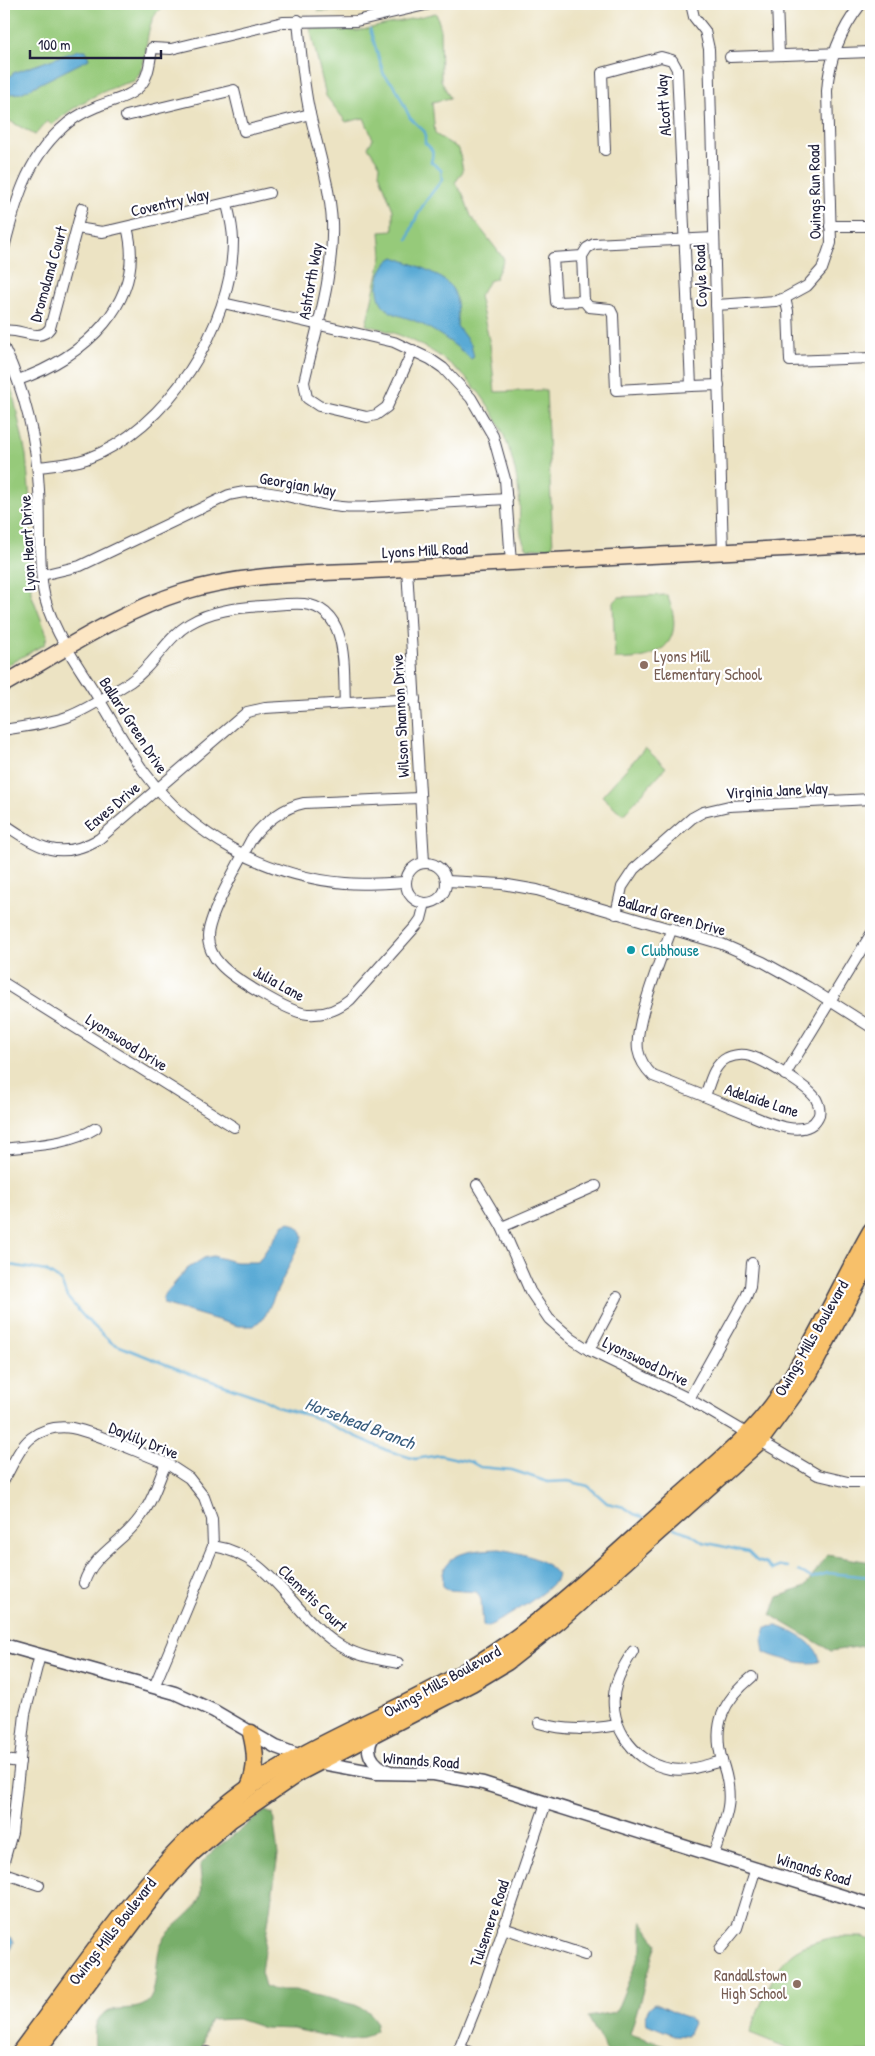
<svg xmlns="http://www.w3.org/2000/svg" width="875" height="2056" font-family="'Patrick Hand',sans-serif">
  <rect width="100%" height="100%" fill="#fff"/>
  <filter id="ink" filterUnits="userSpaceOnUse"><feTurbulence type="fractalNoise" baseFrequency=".02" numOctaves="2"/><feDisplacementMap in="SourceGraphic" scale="10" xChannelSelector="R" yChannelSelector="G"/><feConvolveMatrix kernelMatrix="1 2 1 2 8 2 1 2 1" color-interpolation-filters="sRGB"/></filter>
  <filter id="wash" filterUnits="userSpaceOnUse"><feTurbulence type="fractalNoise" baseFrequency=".0096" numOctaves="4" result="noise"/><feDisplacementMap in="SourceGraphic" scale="20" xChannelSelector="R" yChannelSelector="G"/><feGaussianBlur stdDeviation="1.12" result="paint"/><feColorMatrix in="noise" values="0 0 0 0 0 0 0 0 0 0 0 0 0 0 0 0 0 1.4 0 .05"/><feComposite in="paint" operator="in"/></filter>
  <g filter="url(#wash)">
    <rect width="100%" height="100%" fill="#ece3c3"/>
    <!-- green -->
    <g fill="#96ca7a" stroke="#5c765a">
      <path d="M4,4H165C138,25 154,59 134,81C103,89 76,104 52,125L47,121L35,135L8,120H4Z"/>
      <path d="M320,4H386L354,11H318Z"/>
      <path d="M436,13L440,26L441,80L450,98L432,102L435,134L459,149L463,171L455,183L463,194L471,216L504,259L495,279L489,281L479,296L490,344L495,392L546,390L553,547L528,549C516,536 521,510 519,494C508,404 453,345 366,325L382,256L380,232L393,231V210L379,173L380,165L368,147L373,139L364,118L346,122L326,96L310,28L358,31Z"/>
      <path d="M4,368L13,394L26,455L30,500L31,593L47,635L45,644L4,667Z"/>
      <path d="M667,595C687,641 661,662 615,659L613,603L619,597Z"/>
      <path d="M645,748L666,767L623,815L602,796Z"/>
      <path d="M834,1937H862L871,1940V2052H798L750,2033C758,2011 773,1969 791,1954C803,1944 819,1941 834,1937Z"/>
    </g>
    <!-- forest -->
    <g fill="#78ae6a" stroke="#4d6852">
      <path d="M827,1555L871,1562V1649L863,1646L831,1651L771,1615L778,1597L805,1587Z"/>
      <path d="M265,1811L273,1814L278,1855L261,1972L265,1986L275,1990H295L355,2005L368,2011L377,2023L376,2030L364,2038L346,2040L293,2029L264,2028L237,2019L210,2020C204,2032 207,2039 200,2052H95C95,2043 93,2030 97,2022C108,1999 138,2017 150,1999C157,1989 156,1960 160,1946C168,1925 194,1917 201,1896C203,1888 200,1874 200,1865L215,1849Z"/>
      <path d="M642,1921L657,1943L630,2034L686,2052H607L588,2017L616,2012L642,1948Z"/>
    </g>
    <!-- water -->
    <g fill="#5aaad5" stroke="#3e6688">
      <path d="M79,50H86L89,59L21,93L10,94L8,79L13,73Z"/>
      <path d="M394,257C412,264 439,272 451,287C459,297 458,314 457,326L471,345L474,357L471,359C453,343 435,330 413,320C405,317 394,315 388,310C371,298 377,265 394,257Z"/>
      <path d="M290,1222C297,1226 302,1229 303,1237L265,1316L254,1326H238L164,1304L163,1299L166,1293L187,1269L204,1258L213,1256L235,1262H258L284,1224Z"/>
      <path d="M500,1549C520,1553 545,1558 558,1575C555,1589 502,1621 486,1627L483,1625L481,1600L477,1592L449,1590L443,1586C438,1550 475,1550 500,1549Z"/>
      <path d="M777,1626C793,1631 818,1644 820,1661C811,1667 774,1658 764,1652L762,1640L766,1627Z"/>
      <path d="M4,1933L12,1938L14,1942L4,1965Z"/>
      <path d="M656,2003L690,2019L693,2023L687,2036L674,2035L647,2024C645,2015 647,2006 656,2003Z"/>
    </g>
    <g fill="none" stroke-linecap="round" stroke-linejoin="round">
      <!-- stream -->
      <g stroke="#5aaad5" stroke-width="2.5">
        <path d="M361,4V8"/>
        <path d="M4,9L11,4"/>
        <path d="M370,29L384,75L395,86L410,118L425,132V143C433,149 434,152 431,162L441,170L442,180C427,198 414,216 408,240"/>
        <path d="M4,1264L46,1271L61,1281L67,1297L85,1318L112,1343L188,1373L261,1398L280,1408L311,1416L386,1450L415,1459L440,1455L471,1462L480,1467L512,1470L548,1482L568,1481L588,1486L607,1503L624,1507L634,1514L645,1518"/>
        <path d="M674,1528L691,1534L703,1542L748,1552L757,1561L766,1564L772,1570L781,1566L787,1567"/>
        <path d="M798,1571L812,1578L827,1573L871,1577"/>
      </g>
    </g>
  </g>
  <g filter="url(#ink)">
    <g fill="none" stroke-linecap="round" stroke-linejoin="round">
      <!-- minor casing -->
      <g stroke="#403f4f" stroke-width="12">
        <g id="minor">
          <path d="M691,4L694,17L705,31L709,49L723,553"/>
          <path d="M777,4L779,55"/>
          <path d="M298,20C301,52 303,84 310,114C318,150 330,186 332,222C334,276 316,330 304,382L307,398L319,406L367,417L376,415L387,407L413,350"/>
          <path d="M730,57L871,52"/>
          <path d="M126,116L234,90L244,131L310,114"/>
          <path d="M830,226H871"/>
          <path d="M77,228L102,232L112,230L269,193"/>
          <path d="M4,248C15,204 26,161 61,129C71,119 84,112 96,107C110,101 131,97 141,85C149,75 150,61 152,48L171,49L283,22L356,21L430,4"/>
          <path d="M582,256L584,301L556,302L553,258L582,256L587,248L594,244L714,238"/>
          <path d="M785,298L788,311L790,361L871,358"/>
          <path d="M584,301L589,307L610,309L613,315L616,390L691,386L677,69L672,60L661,57L602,73L605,150"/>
          <path d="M223,303L394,342L430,359L443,368L471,398L493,436L505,479L511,563"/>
          <path d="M716,305L776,301L785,298L807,286L822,269L831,243L827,91C829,58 841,30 861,4"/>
          <path d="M4,331C19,327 39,344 50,328L82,208"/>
          <path d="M4,348C25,391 37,442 39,490C41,523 38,556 43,589C49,627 77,663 97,696C113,722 127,749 145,773C193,837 266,876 345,883C365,885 385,883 405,882"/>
          <path d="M18,380C83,358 147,302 127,227"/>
          <path d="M691,386L719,385"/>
          <path d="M38,467C53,465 71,464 86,459C167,430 233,325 233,241C233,228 230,216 227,204"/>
          <path d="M407,568L424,862"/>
          <path d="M42,575L80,566L229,495C271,484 301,504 342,507C362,509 383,506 403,505C438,503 473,501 507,499"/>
          <path d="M4,730C25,726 47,724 67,717C87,710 112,693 130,682C154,666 165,639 189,624C211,610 237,608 262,606C276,605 290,603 304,604C350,609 343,670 345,703"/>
          <path d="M419,798L304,803C284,807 263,823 251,840C240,861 208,915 208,937C208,946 213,957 220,964C232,978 290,1013 308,1014C324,1015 338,1010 350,1000L416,926L421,919L425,903"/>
          <path d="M4,824C38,847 59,862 99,839L247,712L265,708L415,699"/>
          <circle cx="426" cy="883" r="20"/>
          <path d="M447,881L502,884L537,890L722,944L763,962L808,987L871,1027"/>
          <path d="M616,914L622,887L634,869L692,818L703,812L729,806L871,799"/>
          <path d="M672,928C662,955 634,1024 638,1050C640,1061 645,1068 653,1076C684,1088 714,1100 745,1113C763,1120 805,1142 818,1117C821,1112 819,1105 816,1099C809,1087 764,1060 750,1056C743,1054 734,1055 727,1058C713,1065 710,1083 705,1096"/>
          <path d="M4,983L234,1127"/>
          <path d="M785,1075L871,934"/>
          <path d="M4,1149C36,1145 69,1145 96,1128"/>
          <path d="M477,1185L502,1227L530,1291L549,1319L572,1339L589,1350L689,1399L818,1475L848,1482H871"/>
          <path d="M502,1227L596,1186"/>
          <path d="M589,1350L617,1297"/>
          <path d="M689,1399L746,1297L750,1287L752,1263"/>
          <path d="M4,1480C12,1467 19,1447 31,1438C43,1429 58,1426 72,1428C98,1433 139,1453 166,1463L189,1478L204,1497L212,1519L213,1546L154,1687"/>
          <path d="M213,1546C270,1554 292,1613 336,1643C355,1656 376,1659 398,1663"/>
          <path d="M84,1583C93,1554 122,1543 139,1519C152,1503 158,1482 166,1463"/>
          <path d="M633,1651C627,1661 620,1671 617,1682C604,1719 631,1762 670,1769C687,1772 705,1765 722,1761C736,1802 726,1817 713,1856"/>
          <path d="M539,1723C566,1731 589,1730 617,1725"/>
          <path d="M4,1760L20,1762"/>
          <path d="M722,1761C712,1724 723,1701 752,1677"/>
          <path d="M4,1861L12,1833L25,1714L40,1655"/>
          <path d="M4,1873L39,1885"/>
          <path d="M503,1928L585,1955"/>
          <path d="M720,1949L737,1928L756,1868"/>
          <path d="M460,2048L469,2052"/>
          <path d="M206,2052H207"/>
          <path d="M458,2052L482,1992L546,1803"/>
        </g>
      </g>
      <!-- tertiary casing -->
      <g stroke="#403f4f" stroke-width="15">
        <g id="tertiary">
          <path d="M4,1645L175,1693L214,1711L276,1747L317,1762L377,1773L434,1774L483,1783L871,1905"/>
          <path d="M377,1732C361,1749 371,1765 390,1772"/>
        </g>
      </g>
      <!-- secondary casing -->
      <g stroke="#403f4f" stroke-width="18">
        <path id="secondary" d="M4,684C62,651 119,612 183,592C250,571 327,574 397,569C555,559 713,554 871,543"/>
      </g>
      <!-- primary casing -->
      <g stroke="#403f4f" stroke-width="19">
        <g id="primary">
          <path d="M249,1787C257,1768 256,1753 251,1733"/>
          <path d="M20,2052C84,1967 142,1875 225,1806C296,1747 388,1718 467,1670C542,1626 604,1564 669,1506C707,1471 750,1439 780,1395C815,1343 840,1285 871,1231"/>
          <path d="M36,2052L160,1887L192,1853L230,1820L300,1772L472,1683L507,1662L559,1621L760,1441L809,1374L871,1258"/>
        </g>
      </g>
      <!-- minor -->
      <use href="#minor" stroke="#fff" stroke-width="10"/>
      <!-- tertiary -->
      <use href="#tertiary" stroke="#fff" stroke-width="12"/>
      <!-- secondary -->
      <use href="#secondary" stroke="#fce6c4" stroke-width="15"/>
      <!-- primary -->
      <use href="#primary" stroke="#f7c06b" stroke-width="16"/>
    </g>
  </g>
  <!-- markers -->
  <g fill="#8d6e63" stroke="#fff" stroke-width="2">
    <circle cx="644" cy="665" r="5"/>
    <circle cx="797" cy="1984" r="5"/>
  </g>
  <circle fill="#0f9aa8" stroke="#fff" stroke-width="2" cx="631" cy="950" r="5"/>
  <g text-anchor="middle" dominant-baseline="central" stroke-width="4.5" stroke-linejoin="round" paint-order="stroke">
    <!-- street labels -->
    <g font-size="16" fill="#22223b" stroke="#fff">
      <text transform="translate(663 105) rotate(-94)">Alcott Way</text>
      <text transform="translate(814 192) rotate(-91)">Owings Run Road</text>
      <text transform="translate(170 202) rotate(-13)">Coventry Way</text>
      <text transform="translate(48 274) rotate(-74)">Dromoland Court</text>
      <text transform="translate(700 276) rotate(-92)">Coyle Road</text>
      <text transform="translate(310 281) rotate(-80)">Ashforth Way</text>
      <text transform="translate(298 484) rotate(10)">Georgian Way</text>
      <text transform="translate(27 543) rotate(-93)">Lyon Heart Drive</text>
      <text transform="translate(425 550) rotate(-3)">Lyons Mill Road</text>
      <text transform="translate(400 716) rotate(-93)">Wilson Shannon Drive</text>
      <text transform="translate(134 725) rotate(57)">Ballard Green Drive</text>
      <text transform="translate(777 790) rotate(-3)">Virginia Jane Way</text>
      <text transform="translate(112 806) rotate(-40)">Eaves Drive</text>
      <text transform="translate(672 915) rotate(16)">Ballard Green Drive</text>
      <text transform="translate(279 983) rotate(29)">Julia Lane</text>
      <text transform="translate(127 1042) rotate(32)">Lyonswood Drive</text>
      <text transform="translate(762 1100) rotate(18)">Adelaide Lane</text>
      <text transform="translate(811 1338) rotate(-60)">Owings Mills Boulevard</text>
      <text transform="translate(646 1361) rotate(26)">Lyonswood Drive</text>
      <text transform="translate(144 1440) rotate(22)">Daylily Drive</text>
      <text transform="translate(313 1598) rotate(44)">Clemetis Court</text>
      <text transform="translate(442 1681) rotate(-29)">Owings Mills Boulevard</text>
      <text transform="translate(421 1760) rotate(4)">Winands Road</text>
      <text transform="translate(814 1869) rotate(17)">Winands Road</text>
      <text transform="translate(489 1923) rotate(-71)">Tulsemere Road</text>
      <text transform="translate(112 1931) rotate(-52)">Owings Mills Boulevard</text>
    </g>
    <!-- education labels -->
    <g font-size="16" fill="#785e54" stroke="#fff" text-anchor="start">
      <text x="654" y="656">Lyons Mill<tspan x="654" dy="18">Elementary School</tspan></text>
      <text x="787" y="1975" text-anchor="end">Randallstown<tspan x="787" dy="18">High School</tspan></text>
    </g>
    <!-- culture labels -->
    <g font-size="16" fill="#0d838f" stroke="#fff" text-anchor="start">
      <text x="641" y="950">Clubhouse</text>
    </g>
    <!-- water labels -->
    <g font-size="18" font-style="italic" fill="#3b5f80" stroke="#fff">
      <text transform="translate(360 1423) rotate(21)">Horsehead Branch</text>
    </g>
  </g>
  <!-- margin -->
  <rect width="875" height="2056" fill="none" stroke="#fff" stroke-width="20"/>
  <!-- scale -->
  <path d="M30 50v8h131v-8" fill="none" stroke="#22223b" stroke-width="2.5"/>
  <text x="38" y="50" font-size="15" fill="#22223b" stroke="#ffffff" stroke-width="4" paint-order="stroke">100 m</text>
</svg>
